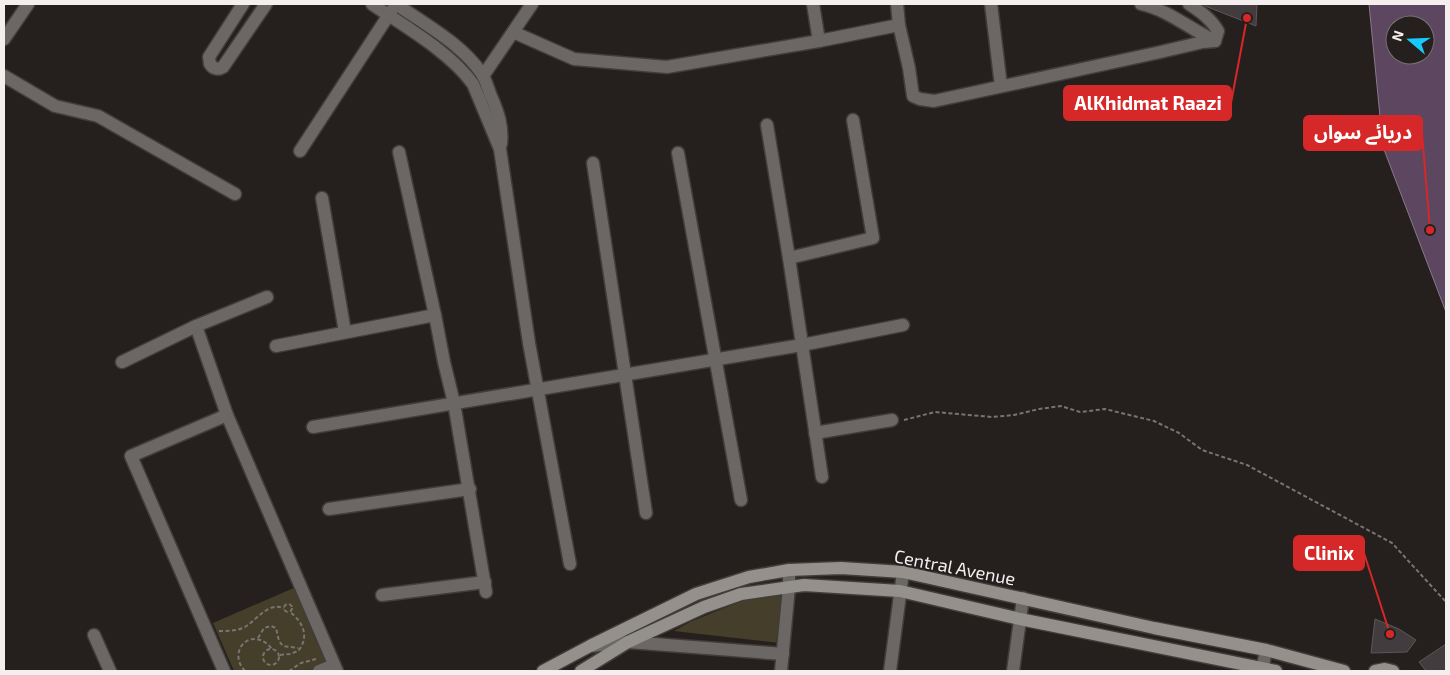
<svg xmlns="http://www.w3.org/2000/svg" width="1450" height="675" font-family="'Exo 2','Noto Sans Arabic',sans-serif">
  <rect width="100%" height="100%" fill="#251f1e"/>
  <!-- green -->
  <g fill="#453e2a">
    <path d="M296,587L328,663L309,671H234L213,623Z"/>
    <path d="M785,591L780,643L674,631L690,622L744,600Z"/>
  </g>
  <!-- water -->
  <path fill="#5d4660" stroke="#8a798b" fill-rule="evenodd" d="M1369,4H1446V312L1383,147ZM1395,25H1425V55H1395Z"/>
  <!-- building -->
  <g fill="#433c3f" stroke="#5e5759">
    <path d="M1203,4H1257L1256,26L1205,6Z"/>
    <path d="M1375,619L1399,629L1416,640L1407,652L1371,653Z"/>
    <path d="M1446,644V671H1426L1419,662Z"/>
  </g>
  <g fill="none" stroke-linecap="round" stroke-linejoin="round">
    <!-- street casing -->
    <g stroke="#423c3b" stroke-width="15">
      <g id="street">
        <path d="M243,4L209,57L210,64C213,69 218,70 223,67L266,4"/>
        <path d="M372,4C404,26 450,52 473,84L500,149L529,343L570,564"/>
        <path d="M396,4C426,25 462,44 482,74C486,80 488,89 491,96C498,112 503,126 501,144"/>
        <path d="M813,4L819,41"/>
        <path d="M991,4L1001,86"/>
        <path d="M1141,4C1168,10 1190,29 1215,41L1218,31C1211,19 1201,12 1189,4"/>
        <path d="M899,25L909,68L913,96L920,99L934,101L1156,53L1203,42L1215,41"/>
        <path d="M513,32L574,59L667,67L819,41L899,25L897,4"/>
        <path d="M4,39L28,4"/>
        <path d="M4,76L55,106L98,116L235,194"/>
        <path d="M483,76L532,4"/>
        <path d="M767,125L789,258L822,477"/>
        <path d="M300,151L392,10"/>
        <path d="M399,152L435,315L444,362L454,403L486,592"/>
        <path d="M678,153L741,500"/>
        <path d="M593,163L646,513"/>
        <path d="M322,198L345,332"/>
        <path d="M789,258L873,238L853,120"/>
        <path d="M196,326L227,415L337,671"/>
        <path d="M276,346L435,315"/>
        <path d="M122,362L196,326L267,297"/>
        <path d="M313,427L802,345L903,325"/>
        <path d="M815,433L892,420"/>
        <path d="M329,509L470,489"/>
        <path d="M382,595L485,582"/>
        <path d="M94,635L110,671"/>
        <path d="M591,646L628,642L783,654"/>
        <path d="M224,671L131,456L227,415"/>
        <path d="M319,671L334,665"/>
        <path d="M781,671L789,587V570"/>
        <path d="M890,671L903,572"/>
        <path d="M1013,671L1023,598"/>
        <path d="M1262,671L1266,650"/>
      </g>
    </g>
    <!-- secondary casing -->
    <g stroke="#423c3b" stroke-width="15">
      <g id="secondary">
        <path d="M543,671L590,646L696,594L749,577L789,570L841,568L903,572L1154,628L1266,650L1344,671"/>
        <path d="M581,671L628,642L704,607L741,594L804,585L900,591L1020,619L1276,671"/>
        <path d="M1375,671L1385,669L1393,671"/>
      </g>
    </g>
    <!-- path -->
    <g stroke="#797372" stroke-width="2" stroke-dasharray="4 2.5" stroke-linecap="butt">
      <path d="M904,420L935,412L992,417L1014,415L1039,409L1061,406L1080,412L1105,409L1154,421L1179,433L1202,450L1247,465L1392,543L1446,602"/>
      <circle cx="288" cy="608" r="4"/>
      <path d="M219,631C227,631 235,631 243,628C257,621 266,602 284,608"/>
      <path d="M258,638L264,628L271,626L276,628L279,641L283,646L298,648"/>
      <circle cx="271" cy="657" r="8"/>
      <path d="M280,655L290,654L298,651C310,637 303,622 290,612"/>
      <path d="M245,671C226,651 252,624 272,649"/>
      <path d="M289,671L301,663L316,659"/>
    </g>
    <!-- street -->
    <use href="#street" stroke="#6a6765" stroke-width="12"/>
    <!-- secondary -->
    <use href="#secondary" stroke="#94908c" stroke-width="12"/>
  </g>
  <g text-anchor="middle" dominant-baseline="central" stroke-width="4" stroke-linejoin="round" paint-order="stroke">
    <!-- street labels -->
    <g font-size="18" fill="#f4efee" stroke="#251f1e">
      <text transform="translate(955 567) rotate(11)">Central Avenue</text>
    </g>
  </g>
  <!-- callouts -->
  <path fill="none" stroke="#d62828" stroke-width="2" d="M1247 18L1231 103M1430 230L1422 133M1390 634L1364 553"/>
  <g fill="#d62828" stroke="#251f1e" stroke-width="2">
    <circle cx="1247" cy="18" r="5"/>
    <circle cx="1430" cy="230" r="5"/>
    <circle cx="1390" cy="634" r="5"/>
  </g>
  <g fill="#d62828" stroke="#d62828" stroke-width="2">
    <rect x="1064" y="86" width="167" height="34" rx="5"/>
    <rect x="1304" y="116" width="118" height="34" rx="5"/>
    <rect x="1294" y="536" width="70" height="34" rx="5"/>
  </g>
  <g font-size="19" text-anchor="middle" font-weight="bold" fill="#fff">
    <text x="1148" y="110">AlKhidmat Raazi</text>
    <text x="1363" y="139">دریائے سواں</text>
    <text x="1329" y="560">Clinix</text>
  </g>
  <!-- border -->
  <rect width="1450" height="675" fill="none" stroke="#f4efee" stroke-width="10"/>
  <!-- north arrow -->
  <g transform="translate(1410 40) rotate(289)"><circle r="24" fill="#251f1e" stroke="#787271"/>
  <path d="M0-4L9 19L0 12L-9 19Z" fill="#16cafb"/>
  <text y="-8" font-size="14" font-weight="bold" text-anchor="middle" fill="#f4efee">N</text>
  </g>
</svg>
